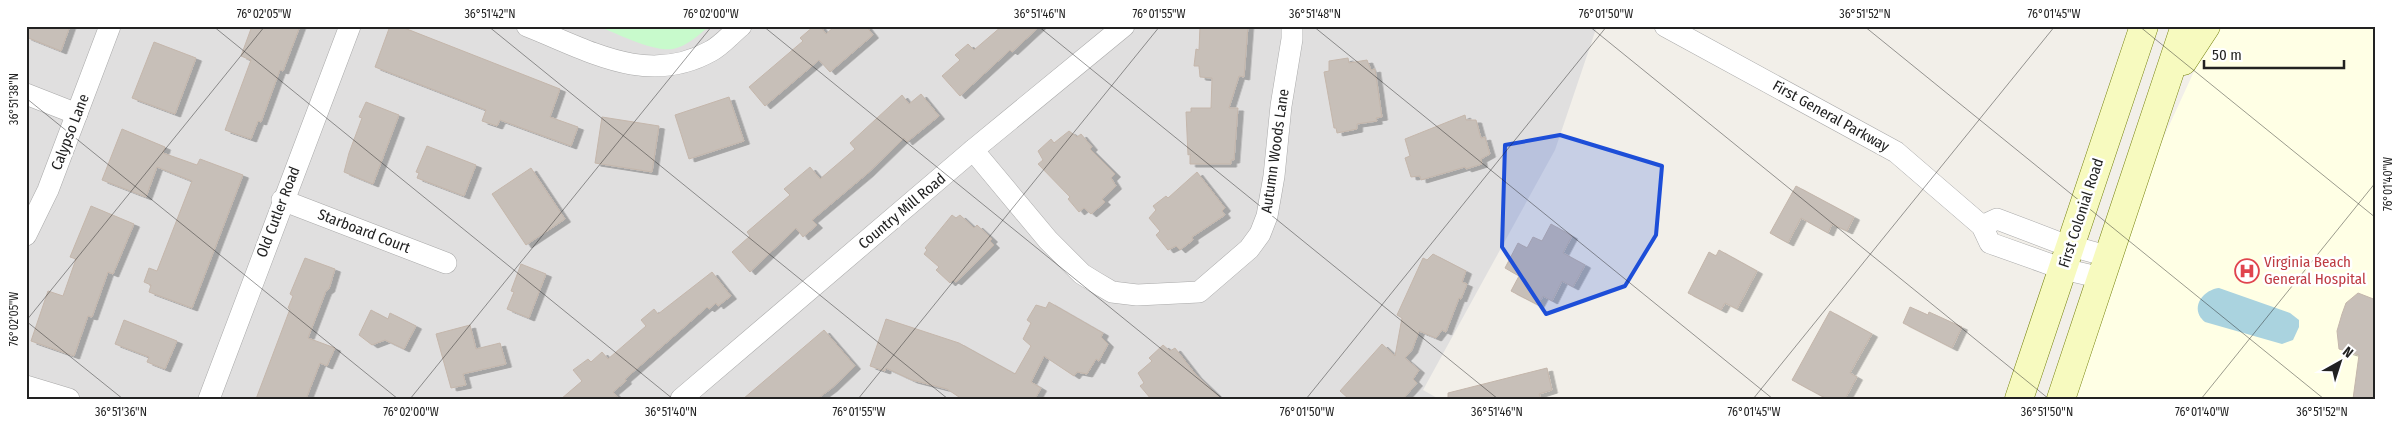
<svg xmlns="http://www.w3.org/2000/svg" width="2402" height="425" font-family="'Fira Sans Condensed',sans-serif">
  <defs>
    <filter id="shadow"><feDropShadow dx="5.5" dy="3" stdDeviation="0" flood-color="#0004"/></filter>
  </defs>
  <rect width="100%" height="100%" fill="#f2efe9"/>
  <!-- residential -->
  <path fill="#e0dfdf" d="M26,26H1597L1555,150L1423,390L1439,399H26Z"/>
  <!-- education -->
  <path fill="#ffffe5" d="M2215,26H2376V399H2074L2161,143Z"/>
  <!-- park -->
  <path fill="#c8facc" d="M598,26H709C699,35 687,46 673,49C653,52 618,34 598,26Z"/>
  <!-- water -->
  <path fill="#aad3df" d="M2219,288L2290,313L2299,320V327L2293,340L2282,344L2205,322C2189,309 2202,290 2219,288Z"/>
  <!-- building -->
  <g fill="#c7bfb8" stroke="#c4b6ab" filter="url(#shadow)">
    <path d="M26,26H70L61,51L26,37Z"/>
    <path d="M252,26H300L283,71L280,70L261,122L258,121L251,139L225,130L251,60L241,56Z"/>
    <path d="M390,26H399L412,31L560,89L550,117L578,127L571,146L500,120L497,126L482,121L486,110L375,67Z"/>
    <path d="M814,26H820L826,34L835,26H866L873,35L830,72L819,60L765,106L749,87L803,41L800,38Z"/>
    <path d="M1002,26H1040L1012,52L1010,50L960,96L942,76L960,60L955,55L968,44L974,50Z"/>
    <path d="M1200,26H1248L1244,77L1239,76L1229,108H1238L1234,160H1231V164H1190V154L1188,155L1186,112H1191V108H1211L1212,78L1200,77L1199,66H1194L1196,49L1199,50Z"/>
    <path d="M154,42L196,58L175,114L132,98Z"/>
    <path d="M1348,58L1349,63L1367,60L1371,70L1375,69L1382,117L1376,118L1377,121L1357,124V129L1337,133L1336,128H1334L1324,72L1329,71V61Z"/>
    <path d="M921,94L939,116L907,142L904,138L868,173L812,220L817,225L803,237L796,228L750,272L732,252L750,236L747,232L790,195L784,189L810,167L820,179L855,149L850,143L902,95L909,104Z"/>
    <path d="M729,97L744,141L689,159L675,115Z"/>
    <path d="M366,102L399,115L373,184L344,172L349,153L362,118L359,117Z"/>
    <path d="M1465,115L1466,120H1476L1481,138L1485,137L1490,154L1481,159L1482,164L1466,169L1465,167L1421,180L1420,176L1411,177L1405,158L1410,156L1405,139Z"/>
    <path d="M602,117L659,126L652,172L595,163Z"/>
    <path d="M122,129L165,147L163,153L197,165L200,159L243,175L192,308L149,292L151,285L144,282L149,268L157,271L192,181L157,167L146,197L102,180Z"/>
    <path d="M1069,131L1077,137L1081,134L1092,147L1090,149L1115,174L1111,178L1116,186L1102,199L1105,202L1091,214L1084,208L1079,212L1068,199L1070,197L1038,164L1043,160L1038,151L1051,139L1054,143Z"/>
    <path d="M427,146L476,165L464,196L417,178L419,173L416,172Z"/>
    <path d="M531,168L565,219L526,245L492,194Z"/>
    <path d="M1197,172L1225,208L1222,211L1225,215L1192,237L1193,240L1180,250L1176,246L1168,250L1156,235L1160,231L1149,218L1156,210L1153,206L1166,196L1168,198Z"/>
    <path d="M1796,186L1854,217L1847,231L1832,224L1828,233L1801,218L1788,243L1770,233Z"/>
    <path d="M91,206L134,224L113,274L108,272L92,317L88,316L74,356L31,341L48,291L63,296L76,259L70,257Z"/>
    <path d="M952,215L956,218L960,215L974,228L977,225L992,239L990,241L994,245L956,282L953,280L950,283L936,270L939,267L924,254L927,250L925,248Z"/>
    <path d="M1551,224L1572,236L1563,253L1585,265L1573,287L1562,281L1552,301L1543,296L1538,305L1511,291L1519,276L1505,268L1518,243L1527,248L1533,237L1542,241Z"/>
    <path d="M1719,250L1757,271L1737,309L1725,303L1721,310L1688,293L1709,252L1716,256Z"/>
    <path d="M1433,254L1466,271L1462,282L1467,284L1461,299L1459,298L1446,332L1442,330L1436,338L1419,331L1412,350L1405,358L1419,370L1413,379L1417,383L1403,399H1349L1340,391L1382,344L1395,356L1402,318L1397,315L1423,258L1427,260Z"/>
    <path d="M305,258L335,269L329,289L326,291L308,338L335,348L327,366L320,363L306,399H256L290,309L288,308L293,296L290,294Z"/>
    <path d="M521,264L546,274L529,318L507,309L514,292L511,291Z"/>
    <path d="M712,272L731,296L718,306L716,303L709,309L707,307L625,379L626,381L613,392L619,399H561L582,381L573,370L588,359L591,362L602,352L608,359L646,326L641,320L654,309L658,314Z"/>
    <path d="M2358,293L2376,300V399H2353L2359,355L2339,349L2337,331L2342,314L2346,303Z"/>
    <path d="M1049,302L1103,333L1101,337L1108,344L1099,361L1096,359L1087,374L1077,372L1074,376L1044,356L1031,382L1041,388L1035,399H962L947,389L912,380L886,368L885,371L870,366L886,319L959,343L1015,374L1031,346L1023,339L1031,323L1027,320L1036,305L1046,308Z"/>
    <path d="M1910,307L1928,315L1929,312L1962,327L1952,348L1903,323Z"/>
    <path d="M371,310L388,319L390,313L416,326L404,349L385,340L372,345L359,335Z"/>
    <path d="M1830,311L1872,334L1850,373L1857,377L1845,399H1827L1792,380Z"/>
    <path d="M124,320L177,341L165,369L147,362L149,357L115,344Z"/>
    <path d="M470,325L476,349L500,343L506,364L463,374L466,385L451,388L436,334Z"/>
    <path d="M824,330L855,366L832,388L817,399H743Z"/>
    <path d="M1163,345L1170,351L1175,348L1196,375L1221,399H1151L1140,386L1144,383L1138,373L1152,361L1149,358Z"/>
    <path d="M1547,368L1552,390L1539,394L1541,399H1448V393Z"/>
  </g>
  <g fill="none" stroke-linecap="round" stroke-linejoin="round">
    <!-- minor casing -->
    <g stroke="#a9a9a9" stroke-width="22">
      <g id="minor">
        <path d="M527,26C588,50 647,87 711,51C722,45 731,34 741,26"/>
        <path d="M1665,26L1896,152L1982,226L1990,243L2063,269L2102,278"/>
        <path d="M26,94L77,114"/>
        <path d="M973,150L1048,240L1082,274L1095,282L1112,292L1137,295L1199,292L1249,249L1260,234L1267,216L1274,176L1281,106L1292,39V26"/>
        <path d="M282,200L446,263"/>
        <path d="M1982,226L1997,219L2060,243L2107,256"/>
        <path d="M26,235L48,190L110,26"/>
        <path d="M26,386L69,399"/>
        <path d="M209,399L350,26"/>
        <path d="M681,399L973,150L1124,26"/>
      </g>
    </g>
    <!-- secondary casing -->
    <g stroke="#707d05" stroke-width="29">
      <g id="secondary">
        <path d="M2183,61L2206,26"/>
        <path d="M2019,399L2144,26"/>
        <path d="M2061,399L2185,26"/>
      </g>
    </g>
    <!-- minor -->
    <use href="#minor" stroke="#fff" stroke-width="21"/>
    <!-- secondary -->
    <use href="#secondary" stroke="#f7fabf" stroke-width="28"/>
  </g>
  <!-- marked area -->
  <path fill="#1d4ed8" fill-opacity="0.2" stroke="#1d4ed8" stroke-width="4" stroke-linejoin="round" d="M1560,135L1662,166L1656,235L1625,286L1546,314L1502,247L1505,145Z"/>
  <!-- ticks -->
  <path fill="none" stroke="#222" stroke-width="1" stroke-opacity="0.45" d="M213,26L673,399M488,26L948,399M763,26L1223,399M1038,26L1498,399M1313,26L1773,399M1589,26L2049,399M1864,26L2324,399M2139,26L2376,218M26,98L398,399M26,321L265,26M26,321L123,399M410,399L712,26M858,399L1160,26M1306,399L1607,26M1753,399L2055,26M2201,399L2376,182"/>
  <!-- icons -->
  <defs>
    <g id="hospital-ring" transform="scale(1.25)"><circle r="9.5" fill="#fff" stroke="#e0444e" stroke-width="1.5"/><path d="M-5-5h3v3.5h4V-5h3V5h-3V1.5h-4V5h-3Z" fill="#e0444e"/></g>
  </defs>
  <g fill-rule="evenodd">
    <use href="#hospital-ring" x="2247" y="271"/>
  </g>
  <g text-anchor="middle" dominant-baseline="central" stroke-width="5" stroke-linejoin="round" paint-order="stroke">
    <!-- street labels -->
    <g font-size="15" fill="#222" stroke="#fff">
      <text transform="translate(1831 116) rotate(29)">First General Parkway</text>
      <text transform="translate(70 132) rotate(-69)">Calypso Lane</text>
      <text transform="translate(1275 151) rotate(-82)">Autumn Woods Lane</text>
      <text transform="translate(902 211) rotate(-40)">Country Mill Road</text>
      <text transform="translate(278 212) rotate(-69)">Old Cutler Road</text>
      <text transform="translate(2081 213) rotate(-72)">First Colonial Road</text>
      <text transform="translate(364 231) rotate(21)">Starboard Court</text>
    </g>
    <!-- health labels -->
    <g font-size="15" fill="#be3a42" stroke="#fff" text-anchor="start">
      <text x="2264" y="262">Virginia Beach<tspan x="2264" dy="17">General Hospital</tspan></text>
    </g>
  </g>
  <!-- border -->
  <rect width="2402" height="425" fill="none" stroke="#ffffff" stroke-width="55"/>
  <!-- north arrow -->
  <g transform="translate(2340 362) rotate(39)" stroke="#ffffff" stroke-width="4" paint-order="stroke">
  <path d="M0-4L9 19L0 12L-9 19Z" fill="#222222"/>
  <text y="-8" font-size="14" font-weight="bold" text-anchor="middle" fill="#222222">N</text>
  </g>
  <!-- scale -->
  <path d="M2204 60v8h140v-8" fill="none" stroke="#222222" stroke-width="2.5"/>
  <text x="2212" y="60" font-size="15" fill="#222222" stroke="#ffffff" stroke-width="4" paint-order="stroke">50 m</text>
  <rect x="28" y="28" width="2346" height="370" fill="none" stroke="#222" stroke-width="2"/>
  <g font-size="12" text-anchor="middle" fill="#222">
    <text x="264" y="18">76°02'05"W</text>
    <text x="490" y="18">36°51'42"N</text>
    <text x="711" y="18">76°02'00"W</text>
    <text x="1040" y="18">36°51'46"N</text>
    <text x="1159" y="18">76°01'55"W</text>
    <text x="1315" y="18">36°51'48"N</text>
    <text x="1606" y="18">76°01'50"W</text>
    <text x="1865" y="18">36°51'52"N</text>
    <text x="2054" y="18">76°01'45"W</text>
    <text transform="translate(14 99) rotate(-90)" y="4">36°51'38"N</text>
    <text transform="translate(2388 184) rotate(-90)" y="4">76°01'40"W</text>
    <text transform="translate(14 319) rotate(-90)" y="4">76°02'05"W</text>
    <text x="121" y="416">36°51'36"N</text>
    <text x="411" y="416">76°02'00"W</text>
    <text x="671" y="416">36°51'40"N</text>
    <text x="859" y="416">76°01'55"W</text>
    <text x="1307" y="416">76°01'50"W</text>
    <text x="1497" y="416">36°51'46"N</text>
    <text x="1754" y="416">76°01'45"W</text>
    <text x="2047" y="416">36°51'50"N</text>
    <text x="2202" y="416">76°01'40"W</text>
    <text x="2322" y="416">36°51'52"N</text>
  </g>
</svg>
